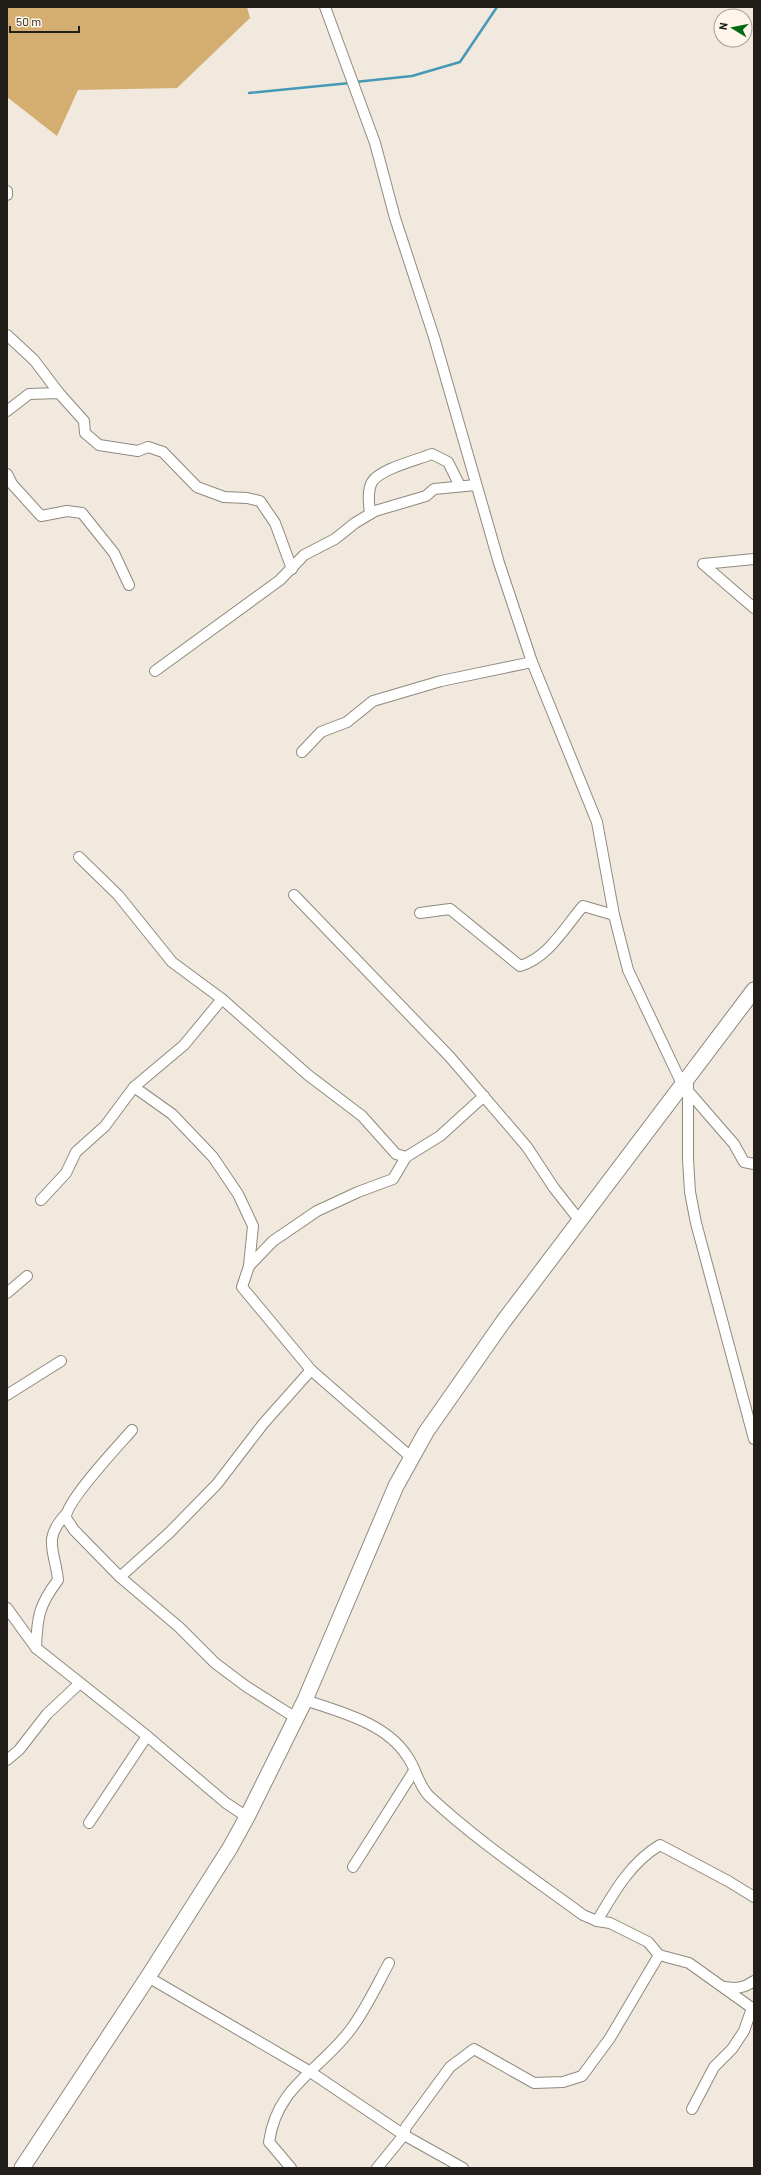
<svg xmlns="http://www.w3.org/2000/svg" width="761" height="2175" font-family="Barlow,sans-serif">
  <rect width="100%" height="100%" fill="#f1e9dd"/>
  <!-- forest -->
  <path fill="#d4ad71" d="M7,7H247L250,18L177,88L78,90L57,136L7,97Z"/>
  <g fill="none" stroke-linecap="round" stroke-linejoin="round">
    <!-- stream -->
    <g stroke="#4699b6" stroke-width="2.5">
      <path d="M355,82L412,76L460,62L497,7"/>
      <path d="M249,93L350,83"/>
    </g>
    <!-- minor casing -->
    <g stroke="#90897e" stroke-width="12">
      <g id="minor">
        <path d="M325,7L375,143L395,218L434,337L499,563L532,662L597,822L614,915L628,970L682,1084"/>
        <path d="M7,191V195"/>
        <path d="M7,335L34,360L59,393"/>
        <path d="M7,411L29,394L59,393L84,421L85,433L99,445L138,451L148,447L163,452L197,487L224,497L247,498L260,501L275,523L292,569"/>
        <path d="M7,474L12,484L41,516L67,511L82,513L114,553L129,585"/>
        <path d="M370,514C369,505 367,491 372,482C380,469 417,460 432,454L448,462L460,486"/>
        <path d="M754,559L703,564L754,608"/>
        <path d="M155,671L280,580L304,555L335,539L355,523L375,511L426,496L434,489L476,485"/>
        <path d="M302,752L321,732L347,722L373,701L441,681L532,662"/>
        <path d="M79,857L118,895L172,962L222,999L308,1075L362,1116L396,1154L406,1157L440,1136L484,1096"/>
        <path d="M294,895L450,1057L527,1147L554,1188L580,1221"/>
        <path d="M420,913L450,909L520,966C548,958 565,927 583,906L614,915"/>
        <path d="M688,1078V1159L690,1192L696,1223L754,1439"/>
        <path d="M134,1087L172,1114L213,1157L238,1194L253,1226L249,1266L242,1287L311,1370L412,1458"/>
        <path d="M688,1091L734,1144L744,1162L754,1164"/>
        <path d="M41,1200L66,1173L76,1152L105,1126L134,1087L184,1045L222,999"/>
        <path d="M249,1266L273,1241L317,1211L358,1192L393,1179L406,1157"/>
        <path d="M7,1293L27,1276"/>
        <path d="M7,1395L61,1361"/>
        <path d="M132,1430C120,1444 65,1502 66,1518L74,1530L120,1577L179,1627L215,1663L247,1687L296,1718"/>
        <path d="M120,1577L169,1533L217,1484L263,1424L311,1370"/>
        <path d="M7,1608L36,1648L147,1736L226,1803L247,1817"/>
        <path d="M36,1648C37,1617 39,1605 58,1580C55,1550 42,1540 66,1514"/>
        <path d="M305,1700C340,1712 386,1723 407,1756C416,1768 418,1785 429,1796C476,1840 531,1877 583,1915L597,1921L610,1923L648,1942L659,1955L689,1963L752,2008H754"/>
        <path d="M7,1760L19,1750L47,1714L80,1683"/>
        <path d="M89,1823L147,1736"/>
        <path d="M353,1867L414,1771"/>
        <path d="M597,1921C614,1892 631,1862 660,1845L728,1881L754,1897"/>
        <path d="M148,1977L309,2071L404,2135L463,2168"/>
        <path d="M724,1987C736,1989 744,1988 754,1981"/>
        <path d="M692,2109L714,2067L732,2049L744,2031L752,2008L754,2010"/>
        <path d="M291,2168L269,2142C277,2085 320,2071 351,2029C366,2009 377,1985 389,1963"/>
        <path d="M377,2168L404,2135L406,2127L450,2067L474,2049L534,2083L563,2082L582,2076L610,2038L659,1955"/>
      </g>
    </g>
    <!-- secondary casing -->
    <g stroke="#90897e" stroke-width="17">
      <path id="secondary" d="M22,2168L148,1977L230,1848L247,1817L305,1700L396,1486L426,1432L503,1322L754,990"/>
    </g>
    <!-- minor -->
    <use href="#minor" stroke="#fff" stroke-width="10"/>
    <!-- secondary -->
    <use href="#secondary" stroke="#fff" stroke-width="15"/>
  </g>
  <!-- border -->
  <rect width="761" height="2175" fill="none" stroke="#221f1b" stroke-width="16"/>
  <!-- north arrow -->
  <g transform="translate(733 28) rotate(280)"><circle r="19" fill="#fff6ea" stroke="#a7a097"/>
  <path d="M0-3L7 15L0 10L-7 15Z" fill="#036915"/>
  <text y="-6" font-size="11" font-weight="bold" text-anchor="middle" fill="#221f1b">N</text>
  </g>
  <!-- scale -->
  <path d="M10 26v6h69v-6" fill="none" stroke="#221f1b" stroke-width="2"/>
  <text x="16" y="26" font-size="12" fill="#221f1b" stroke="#fff6ea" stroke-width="3" paint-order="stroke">50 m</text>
</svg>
